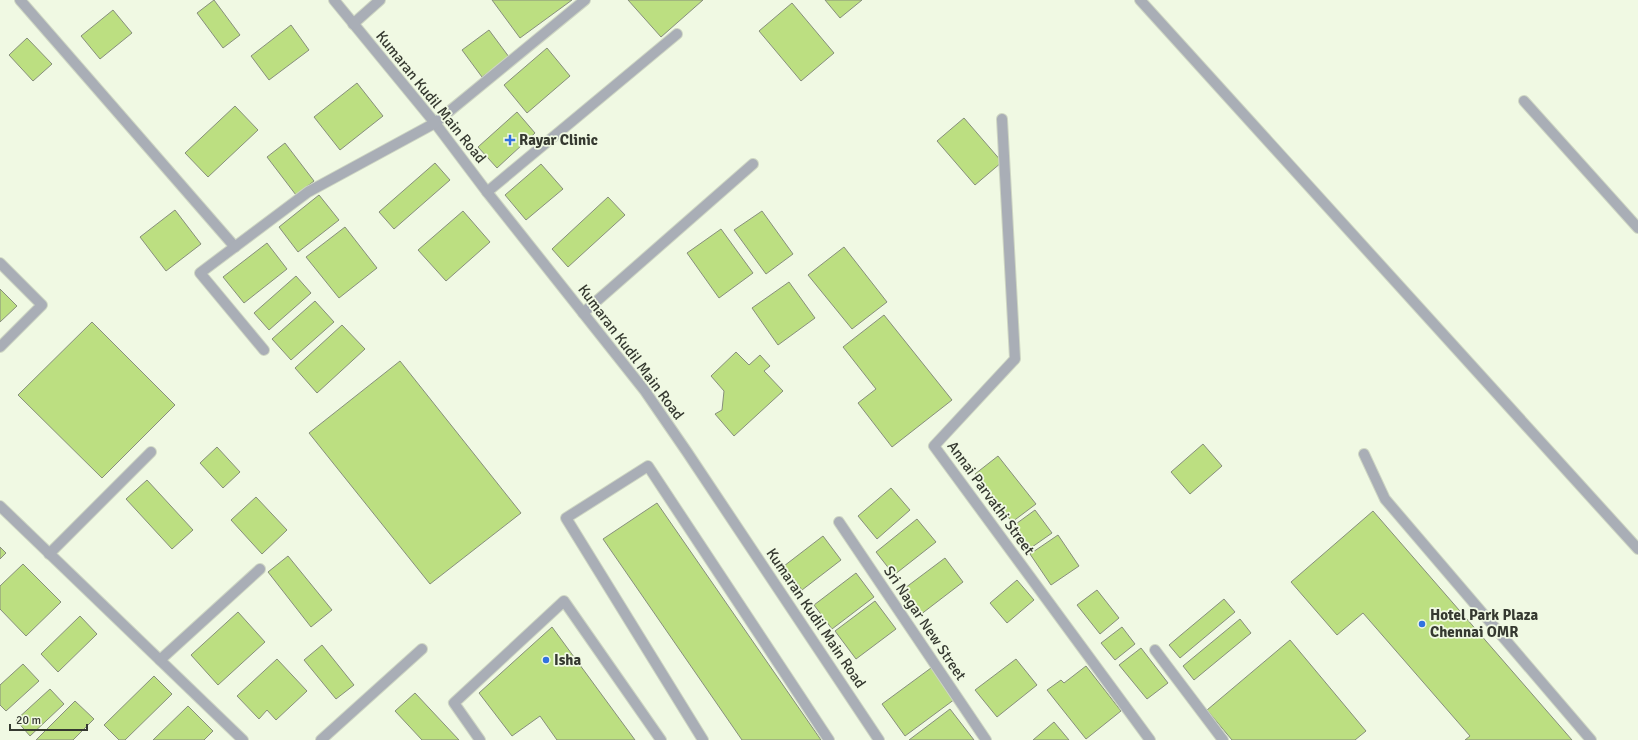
<svg xmlns="http://www.w3.org/2000/svg" width="1638" height="740" font-family="Signika,sans-serif">
  <rect width="100%" height="100%" fill="#f0f9e3"/>
  <!-- building -->
  <g fill="#bcdf81" stroke="#878f7c">
    <path d="M214,0L240,35L223,48L197,13Z"/>
    <path d="M492,0H572L520,38Z"/>
    <path d="M628,0H703L661,37Z"/>
    <path d="M825,0H862L840,18Z"/>
    <path d="M792,3L834,53L801,81L759,31Z"/>
    <path d="M113,10L132,33L100,59L81,36Z"/>
    <path d="M291,25L309,50L269,80L251,56Z"/>
    <path d="M489,30L509,57L482,77L462,50Z"/>
    <path d="M27,38L52,64L33,81L9,55Z"/>
    <path d="M547,48L570,76L527,113L504,85Z"/>
    <path d="M357,83L383,116L340,150L314,117Z"/>
    <path d="M235,106L258,130L208,177L185,153Z"/>
    <path d="M517,112L535,133L497,168L478,147Z"/>
    <path d="M964,118L1002,162L975,185L937,141Z"/>
    <path d="M285,143L314,181L296,195L267,157Z"/>
    <path d="M435,163L450,180L394,229L379,212Z"/>
    <path d="M541,164L563,189L526,220L505,195Z"/>
    <path d="M319,195L339,220L298,252L279,227Z"/>
    <path d="M608,197L625,215L568,267L552,249Z"/>
    <path d="M175,210L201,244L166,271L140,237Z"/>
    <path d="M463,211L490,242L446,281L418,250Z"/>
    <path d="M762,211L793,254L766,274L734,230Z"/>
    <path d="M345,227L377,268L339,298L306,257Z"/>
    <path d="M721,229L753,273L719,298L687,253Z"/>
    <path d="M267,243L287,269L244,303L223,277Z"/>
    <path d="M844,247L887,302L852,329L808,275Z"/>
    <path d="M296,276L311,293L269,330L254,313Z"/>
    <path d="M789,282L815,318L778,345L752,308Z"/>
    <path d="M0,289L17,306L0,322Z"/>
    <path d="M315,301L334,322L291,360L272,339Z"/>
    <path d="M884,315L952,400L892,447L858,403L876,389L843,347Z"/>
    <path d="M92,322L175,405L102,478L18,395Z"/>
    <path d="M342,325L365,349L317,393L295,368Z"/>
    <path d="M736,352L749,365L760,355L770,366L764,371L783,391L734,436L715,414L722,410L724,391L711,376Z"/>
    <path d="M400,361L521,513L430,584L309,433Z"/>
    <path d="M1203,444L1222,466L1190,494L1171,472Z"/>
    <path d="M217,447L240,472L223,488L200,463Z"/>
    <path d="M998,456L1036,504L1012,522L975,474Z"/>
    <path d="M147,480L193,530L172,549L126,499Z"/>
    <path d="M891,488L910,510L877,539L858,516Z"/>
    <path d="M256,497L287,530L262,554L231,520Z"/>
    <path d="M657,503L821,740H742L603,539Z"/>
    <path d="M1035,510L1052,533L1025,552L1009,529Z"/>
    <path d="M1373,511L1572,740H1465L1470,736L1363,613L1337,635L1291,582Z"/>
    <path d="M917,519L936,542L894,575L876,552Z"/>
    <path d="M1058,535L1079,566L1051,585L1030,554Z"/>
    <path d="M823,536L841,560L802,590L784,566Z"/>
    <path d="M0,547L6,553L0,559Z"/>
    <path d="M288,556L332,610L311,627L268,572Z"/>
    <path d="M945,558L963,582L920,615L901,591Z"/>
    <path d="M23,564L61,602L26,636L0,609V586Z"/>
    <path d="M856,573L874,597L832,629L814,605Z"/>
    <path d="M1017,580L1034,600L1007,623L990,603Z"/>
    <path d="M1097,590L1119,618L1100,634L1077,605Z"/>
    <path d="M1224,599L1235,612L1180,658L1169,645Z"/>
    <path d="M875,601L896,629L856,659L835,631Z"/>
    <path d="M238,612L265,642L218,685L191,655Z"/>
    <path d="M80,616L97,634L58,672L41,654Z"/>
    <path d="M1240,619L1251,633L1194,680L1183,666Z"/>
    <path d="M552,627L635,740H557L540,716L512,736L479,693Z"/>
    <path d="M1122,627L1135,644L1115,660L1101,643Z"/>
    <path d="M1290,640L1366,731L1355,740H1232L1207,710Z"/>
    <path d="M322,645L354,685L336,699L304,660Z"/>
    <path d="M1141,648L1168,683L1147,699L1119,665Z"/>
    <path d="M277,659L307,691L276,720L267,710L259,719L237,696Z"/>
    <path d="M1016,659L1037,685L997,717L975,690Z"/>
    <path d="M23,664L39,681L6,711L0,705V685Z"/>
    <path d="M1086,666L1121,711L1086,739L1047,690L1061,680L1064,683Z"/>
    <path d="M931,668L955,699L905,736L882,704Z"/>
    <path d="M154,676L172,694L125,740H119L104,725Z"/>
    <path d="M50,689L64,704L30,736L16,720Z"/>
    <path d="M415,693L459,740H422L395,711Z"/>
    <path d="M75,701L94,719L73,740H36Z"/>
    <path d="M188,706L213,731L204,740H153Z"/>
    <path d="M950,709L974,740H909Z"/>
    <path d="M1054,722L1069,740H1033Z"/>
  </g>
  <g fill="none" stroke-linecap="round" stroke-linejoin="round">
    <!-- minor casing -->
    <g stroke="#ced6c3" stroke-width="12">
      <g id="minor">
        <path d="M20,0L235,247"/>
        <path d="M334,0L435,123L487,192L645,391L687,452L879,740"/>
        <path d="M1140,0L1638,549"/>
        <path d="M353,24L380,0"/>
        <path d="M1524,101L1638,228"/>
        <path d="M1002,119L1015,359L934,446L1150,740"/>
        <path d="M487,192L677,34"/>
        <path d="M0,263L42,305L0,347"/>
        <path d="M583,313L753,164"/>
        <path d="M264,350L200,273L308,192L435,123L585,0"/>
        <path d="M1364,454L1385,499L1591,740"/>
        <path d="M0,506L243,740"/>
        <path d="M839,522L986,740"/>
        <path d="M49,554L151,452"/>
        <path d="M1155,650L1223,740"/>
        <path d="M160,660L260,569"/>
        <path d="M321,740L422,649"/>
        <path d="M480,740L454,703L564,601L661,740"/>
        <path d="M703,740L566,518L648,466L829,740"/>
      </g>
    </g>
    <!-- minor -->
    <use href="#minor" stroke="#a9aeb6" stroke-width="10"/>
  </g>
  <!-- markers -->
  <g fill="#3172e0" stroke="#f0f9e3" stroke-width="1.5">
    <path d="M508 134h4v4h4v4h-4v4h-4v-4h-4v-4h4z"/>
    <circle cx="1422" cy="624" r="4"/>
    <circle cx="546" cy="660" r="4"/>
  </g>
  <g text-anchor="middle" dominant-baseline="central" stroke-width="3.5" stroke-linejoin="round" paint-order="stroke">
    <!-- street labels -->
    <g font-size="15" fill="#353930" stroke="#f0f9e3">
      <text transform="translate(431 97) rotate(51)">Kumaran Kudil Main Road</text>
      <text transform="translate(631 352) rotate(53)">Kumaran Kudil Main Road</text>
      <text transform="translate(991 498) rotate(54)">Annai Parvathi Street</text>
      <text transform="translate(816 618) rotate(56)">Kumaran Kudil Main Road</text>
      <text transform="translate(925 623) rotate(56)">Sri Nagar New Street</text>
    </g>
    <!-- poi labels -->
    <g font-size="15" font-weight="bold" fill="#353930" stroke="#f0f9e3" text-anchor="start">
      <text x="519" y="140">Rayar Clinic</text>
      <text x="1430" y="615">Hotel Park Plaza<tspan x="1430" dy="17">Chennai OMR</tspan></text>
      <text x="554" y="660">Isha</text>
    </g>
  </g>
  <!-- scale -->
  <path d="M10 724v6h77v-6" fill="none" stroke="#353930" stroke-width="2"/>
  <text x="16" y="724" font-size="12" fill="#353930" stroke="#f0f9e3" stroke-width="3" paint-order="stroke">20 m</text>
</svg>
